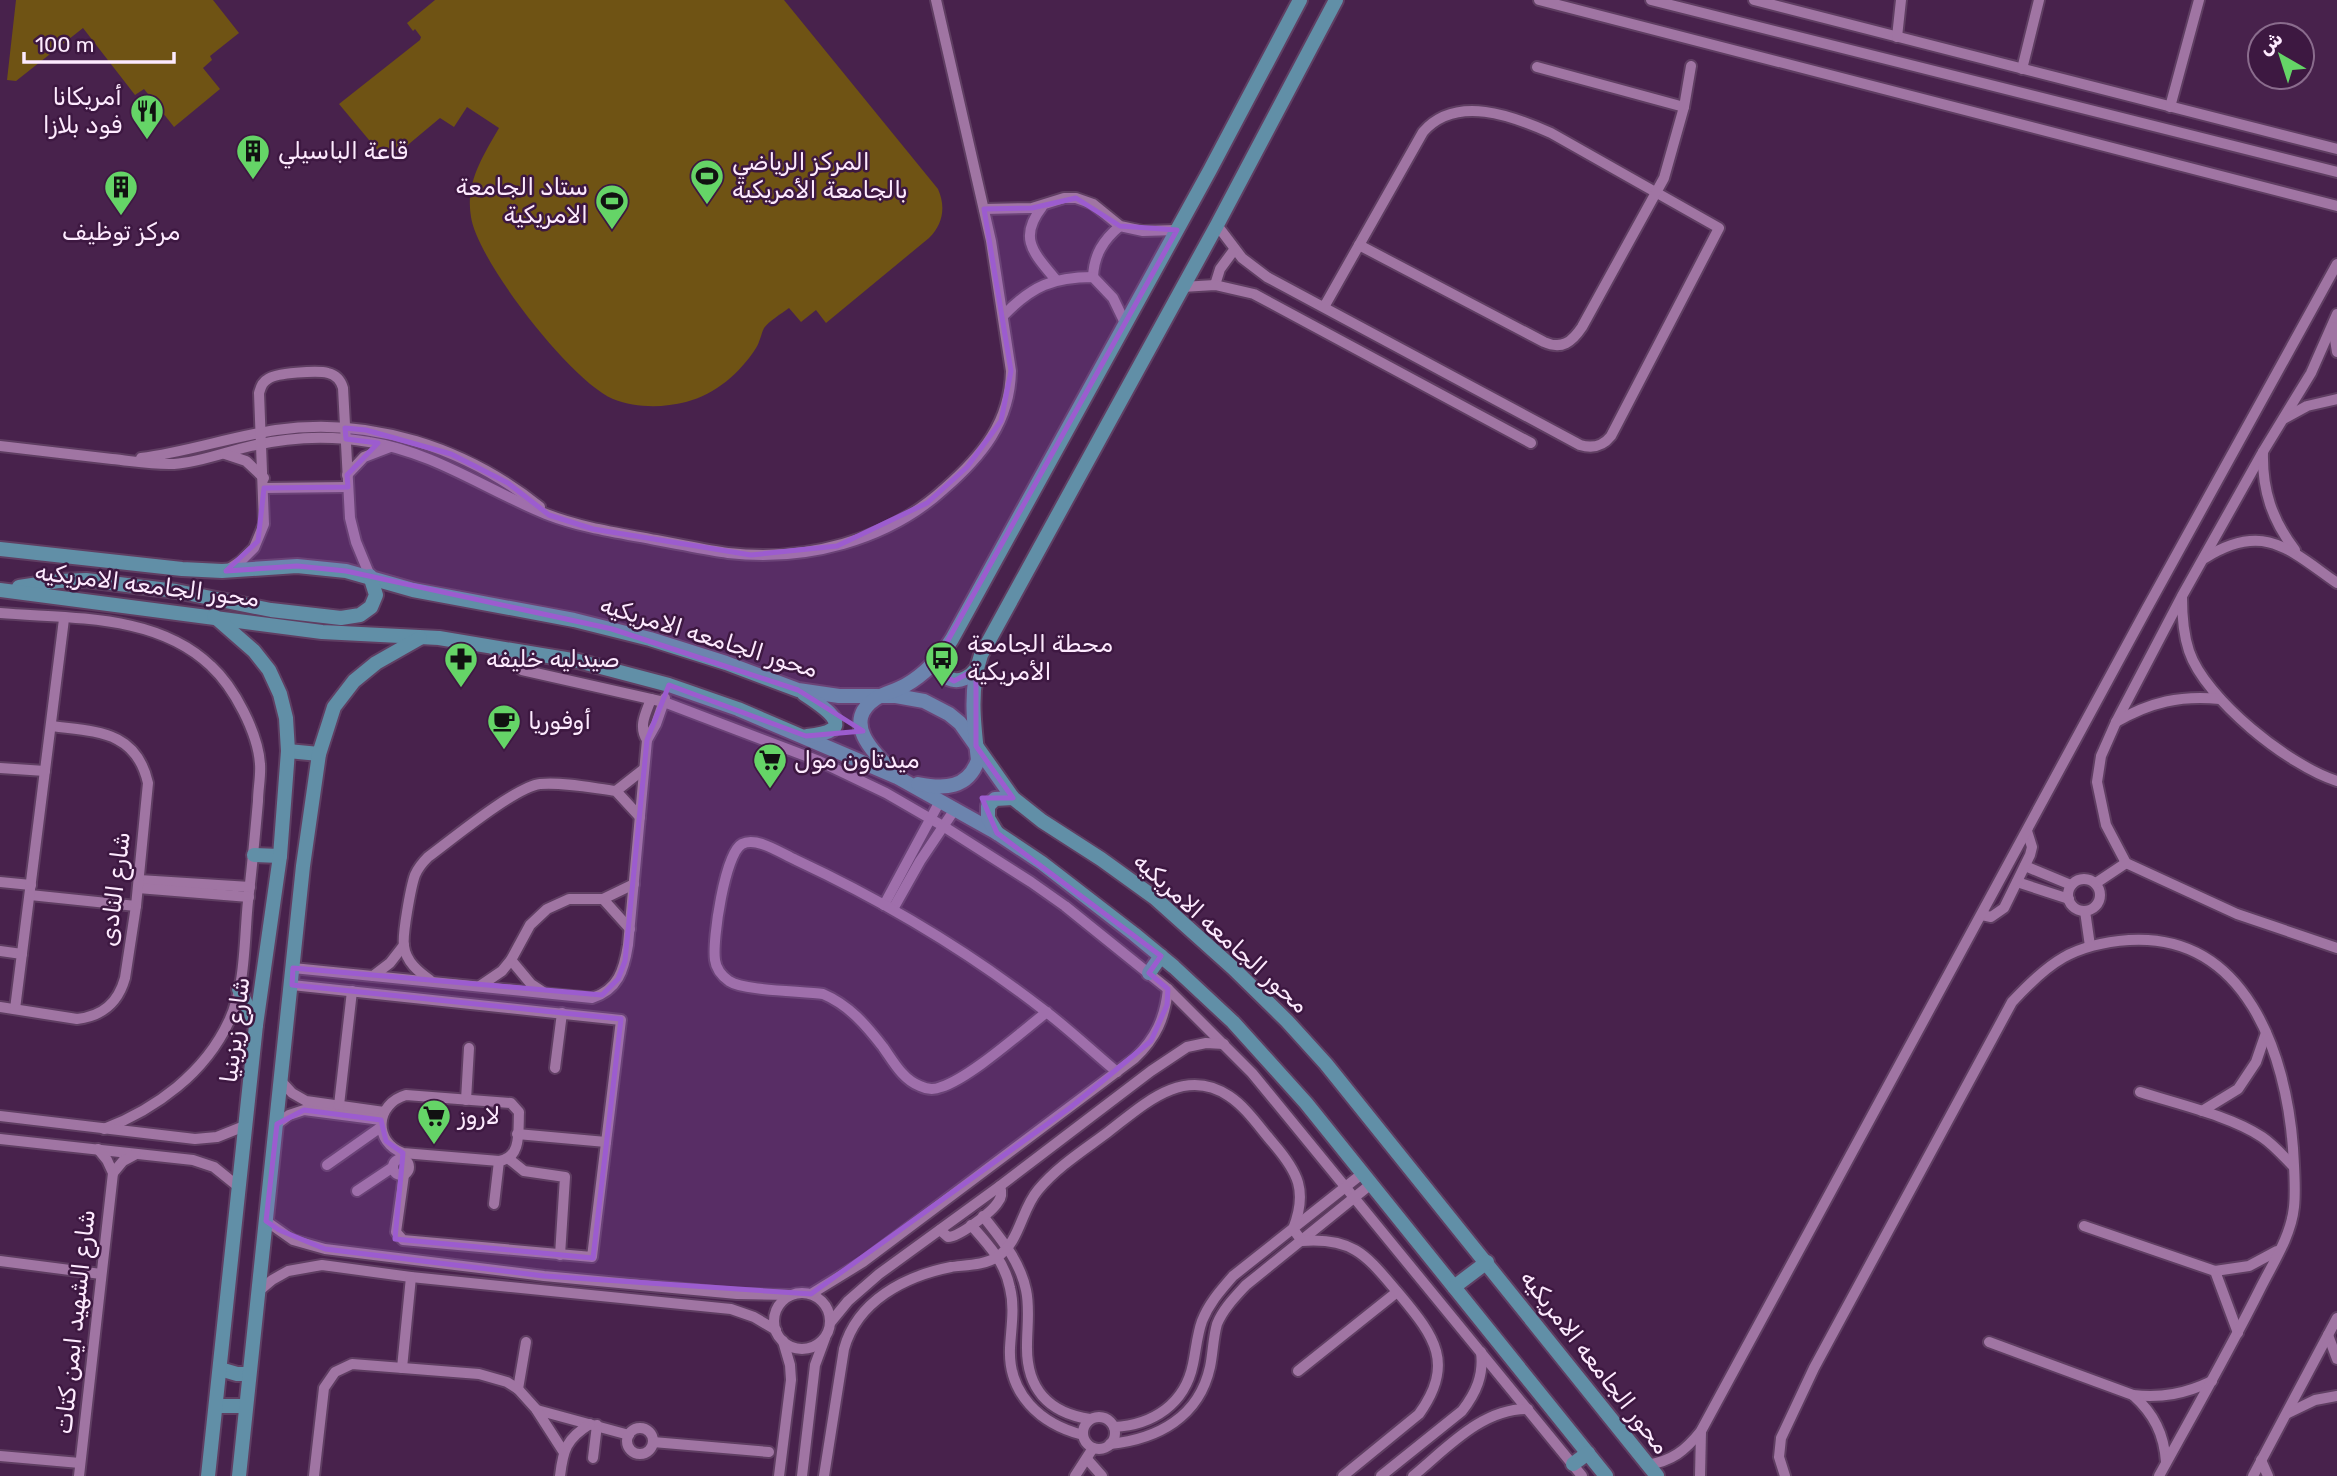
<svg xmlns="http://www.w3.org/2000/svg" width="2337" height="1476" font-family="Rubik,'Noto Sans Arabic',sans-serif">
  <rect width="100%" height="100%" fill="#48224c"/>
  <!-- green -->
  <g fill="#6f5314">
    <path d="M16,0H213L239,33L210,56L212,60L203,68L220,89L174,127L144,89L135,95L83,28L16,81L7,80Z"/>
    <path d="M435,0H784L938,189C946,207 943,224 929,238L826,323L816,310L801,322L789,308C781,314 769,321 764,328C761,334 760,342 756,348C740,373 716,394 686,402C662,408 636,408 613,399C571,381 478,262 471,217C465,183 483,156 499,128L467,107L454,127L440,118L391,159L387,155L384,158L339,104L420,40L421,37L415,29L413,31L407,23Z"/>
  </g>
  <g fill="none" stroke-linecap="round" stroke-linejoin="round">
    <!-- minor casing -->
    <g stroke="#5f3e62" stroke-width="14">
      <g id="minor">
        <path d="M1539,0L2337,206"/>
        <path d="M1651,0L2337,172"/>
        <path d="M1754,0L2337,149"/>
        <path d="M1897,37L1901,0"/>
        <path d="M1537,67L1684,107"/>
        <path d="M2022,69L2039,0"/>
        <path d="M2170,107L2199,0"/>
        <path d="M1042,207C1017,239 1035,254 1056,280"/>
        <path d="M984,209L1032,208L1064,198H1076L1093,204L1120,226L1143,231L1177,230"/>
        <path d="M1217,225L1242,258L1267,277L1580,445C1593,449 1603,446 1611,436L1719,228L1551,133C1513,116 1456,94 1423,132L1324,307"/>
        <path d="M1359,245L1544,342C1562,350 1572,342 1582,327L1664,178L1684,107L1691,66"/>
        <path d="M1093,277C1094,255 1103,240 1120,226"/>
        <path d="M1215,285L1220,269L1234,250"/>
        <path d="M1182,287L1215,285L1254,294L1531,443"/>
        <path d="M2337,314L2311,373L2264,450L2182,596L2116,722L2101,756L2097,782L2106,825L2126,863L2237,914L2337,948"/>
        <path d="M1004,315C1032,286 1053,277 1093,277L1113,298L1126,325"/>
        <path d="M2333,327L2337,352"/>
        <path d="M2285,418L2307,406L2337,399"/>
        <path d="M0,446C37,450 75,455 112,459C133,461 153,465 174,464C201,462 225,452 251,446C289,437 330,435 369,442C434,452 486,490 546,514C582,528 619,533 656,540C680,544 704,550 728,553C804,562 887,541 944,489C982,456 1010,422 1011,371L991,241L936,0"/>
        <path d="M2263,452C2262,490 2272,520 2295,550"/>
        <path d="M225,454L246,461L264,478"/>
        <path d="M141,458C187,452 230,437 276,430C370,416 467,448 540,507"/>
        <path d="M347,475L364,457L390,447"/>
        <path d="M264,488L348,487"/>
        <path d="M2205,558C2264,521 2290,550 2337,583"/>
        <path d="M229,569L241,561L254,548L264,524L259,393C261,387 262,382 268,379C275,373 318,370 328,373C336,375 341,381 343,388L350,518L356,542L370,576"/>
        <path d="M2182,597C2182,616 2183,633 2189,651C2205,699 2289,766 2337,781"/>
        <path d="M0,613C70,619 156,613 211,666C234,687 258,733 260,764C261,776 258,789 258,801C255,835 252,868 248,901C244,940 246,985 229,1021C205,1073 156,1109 104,1129"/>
        <path d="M488,646L522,670L664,702L819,761L886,793L943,826L1031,882L1065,906L1168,989L1252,1073L1582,1476"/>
        <path d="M2116,722C2150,702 2181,695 2220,699"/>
        <path d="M647,740L656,724L665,698"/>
        <path d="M0,768L45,771"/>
        <path d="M616,791L644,769"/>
        <path d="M2025,866L2071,885"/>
        <circle cx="2084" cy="895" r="16"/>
        <path d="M139,880L250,887"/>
        <path d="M0,882L31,885"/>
        <path d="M2017,882L2069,899"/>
        <path d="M2096,883L2126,863"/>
        <path d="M138,888L249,897"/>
        <path d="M30,895L136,906"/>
        <path d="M603,899L630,929"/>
        <path d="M884,905L940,801"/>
        <path d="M893,909L920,861L955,809"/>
        <path d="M2085,911L2090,946"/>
        <path d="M1982,915L1991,917L2004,908L2030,855L2032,847L2027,831"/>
        <path d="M0,951L22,954"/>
        <path d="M511,960L531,984L543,992"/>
        <path d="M293,968L592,998C618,990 624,970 628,945L647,740C638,726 646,713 651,699"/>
        <path d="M373,976L390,963L404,945"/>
        <path d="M430,980C419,972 406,962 404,946C402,935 411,886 415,875C418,868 422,863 428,857C451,840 515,787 540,784C565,782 592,788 616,791L640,817"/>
        <path d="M292,985L621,1020L592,1257L403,1240L396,1232L404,1175"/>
        <path d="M480,986L502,971L511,960L530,925L547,909L569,899H603L634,884"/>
        <path d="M0,1007L77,1019C103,1016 118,1003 125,978L136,906L148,783C136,730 96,732 51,726"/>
        <path d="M15,1009L64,619"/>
        <path d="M1047,1012C1021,1032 970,1078 941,1087C934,1090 926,1089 920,1086C903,1080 893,1061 883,1047C866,1025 849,1005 823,994C802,991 744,991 729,981C722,976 716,968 715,960C712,940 725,853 742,844C757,836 782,854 796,860C884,901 968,951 1045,1011C1070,1030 1093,1052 1117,1072"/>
        <path d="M555,1068L562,1013"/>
        <path d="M282,1082L292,1093L306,1101L384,1112"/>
        <path d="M2140,1092C2177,1104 2231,1116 2262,1137C2274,1145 2284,1157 2294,1167"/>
        <path d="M406,1095L511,1103L519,1112C518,1131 522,1158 499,1161L403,1153C373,1142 375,1104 406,1095Z"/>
        <path d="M466,1100L469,1048"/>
        <path d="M2202,1111L2238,1089L2256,1062L2266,1033"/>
        <path d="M338,1114L352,991"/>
        <path d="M0,1116L195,1139L217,1137L247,1125"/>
        <path d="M277,1124L289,1115L304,1110L381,1120"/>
        <path d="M517,1134L606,1142"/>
        <path d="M0,1139L193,1160L214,1167L240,1188"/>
        <circle cx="401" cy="1167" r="8"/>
        <path d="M509,1159L524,1171L565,1177L560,1255"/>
        <path d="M327,1165L381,1127"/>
        <path d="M113,1173L123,1161L136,1154"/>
        <path d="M357,1191L393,1167"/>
        <path d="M494,1204L499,1161"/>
        <path d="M983,1216C1001,1239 1020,1261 1026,1290C1030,1308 1027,1327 1027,1345C1026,1388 1048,1413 1090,1419"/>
        <path d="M266,1221L293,1240L325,1249L544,1276L737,1294L791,1295"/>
        <path d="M971,1225C988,1244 1005,1262 1010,1288C1015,1308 1011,1328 1010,1348C1008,1394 1040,1424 1083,1435"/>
        <path d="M2084,1226L2215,1271L2249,1266L2277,1251"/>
        <path d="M940,1230L948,1237C959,1237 992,1212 998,1202C1002,1197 1002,1192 1000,1186"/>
        <path d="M0,1261L101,1274"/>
        <path d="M2215,1271L2238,1333"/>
        <path d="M259,1291L272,1280L288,1271L322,1265L411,1277L731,1309L754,1317L776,1330"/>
        <circle cx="802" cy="1321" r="28"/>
        <path d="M811,1294L863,1262L1135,1058C1156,1038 1165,1018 1168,989"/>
        <path d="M830,1323L848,1301L879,1274L1000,1186L1151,1071L1187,1047L1206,1043L1224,1044"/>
        <path d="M2328,1335L2337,1359"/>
        <path d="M1989,1342L2133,1395C2162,1398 2185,1394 2212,1381"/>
        <path d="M402,1368L411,1277"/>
        <path d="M1298,1371L1397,1292"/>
        <path d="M518,1389L526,1342"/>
        <path d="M2133,1395C2154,1414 2164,1434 2166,1462"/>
        <path d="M537,1410L629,1435"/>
        <path d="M2288,1413L2315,1400L2337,1396"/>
        <circle cx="1099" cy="1433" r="16"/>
        <path d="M1114,1427C1153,1425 1185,1404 1193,1364C1196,1350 1197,1335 1202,1321C1209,1303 1221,1290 1233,1276L1363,1173"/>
        <circle cx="640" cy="1441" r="13"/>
        <path d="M653,1442L769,1452"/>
        <path d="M1110,1444C1158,1439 1199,1417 1210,1367C1213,1353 1213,1338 1217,1324C1223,1309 1235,1297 1246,1285L1371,1184"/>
        <path d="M0,1456L80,1463"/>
        <path d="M593,1458L597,1425"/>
        <path d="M1087,1459L1102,1476"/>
        <path d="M2261,1460L2268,1476"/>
        <path d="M1647,1465C1672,1461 1685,1451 1701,1431L2146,610L2337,264"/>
        <path d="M79,1476L113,1173L107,1160L98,1149"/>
        <path d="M314,1476L324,1388L335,1372L352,1364L479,1374L507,1382L518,1389L536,1409L563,1451"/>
        <path d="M560,1476C563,1450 566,1439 590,1424"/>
        <path d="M779,1476L791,1380L790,1365L783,1341"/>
        <path d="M802,1476L815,1365L825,1338"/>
        <path d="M824,1476L844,1349C857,1301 905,1276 951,1267C966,1265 985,1265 997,1257C1020,1242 1021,1210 1038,1190C1057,1167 1084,1150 1108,1132C1142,1106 1183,1065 1229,1096C1246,1107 1260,1128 1273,1143C1298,1172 1308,1191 1293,1229L1302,1241C1356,1237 1368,1258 1400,1295C1435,1337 1455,1364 1419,1414L1343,1476"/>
        <path d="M1075,1476L1093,1448"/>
        <path d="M1381,1476L1462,1411C1476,1393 1484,1375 1481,1352"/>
        <path d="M1413,1476C1446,1449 1482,1408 1528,1409"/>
        <path d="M1700,1476L1701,1431"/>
        <path d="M1785,1476L1779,1457L1781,1438L1814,1368L2012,1002C2049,962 2073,944 2129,940C2246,933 2286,1054 2293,1148C2294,1167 2296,1188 2294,1207C2291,1236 2273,1263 2260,1289C2228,1353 2193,1414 2159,1476"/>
        <path d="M2253,1476L2337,1318"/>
      </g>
    </g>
    <!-- major casing -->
    <g stroke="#5f3e62" stroke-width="18">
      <g id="major">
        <path d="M0,549L182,569L222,571L297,566L346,571L413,590L574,620L650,639L726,663L798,690L839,696H896L924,701L949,714L960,723L1013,798L1042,821L1101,859L1155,898L1233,968L1287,1021L1326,1064L1657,1476"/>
        <path d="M19,587L58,581L86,580L176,591L271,610L341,618L360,615L371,607L376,595L370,576"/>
        <path d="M0,590L322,632L439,638L578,661L669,685L738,709L897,777L997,833L1042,863L1134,934L1174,967L1233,1022L1306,1103L1606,1476"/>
        <path d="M939,658C938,683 963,687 976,669"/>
        <path d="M804,694C827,709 860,731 807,736"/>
        <path d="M288,751L319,754"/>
        <path d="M892,771C873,752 842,722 875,699C884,693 896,691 906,685C925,674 940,658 952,639L1210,170L1300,0"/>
        <path d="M918,784C944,789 968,789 978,760C974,726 969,689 981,655L1217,225L1336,0"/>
        <path d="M997,833L988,818V806L995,799L1013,798"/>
        <path d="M254,855L280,856"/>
        <path d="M1149,973L1161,956"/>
        <path d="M239,989L256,1025"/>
        <path d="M1454,1287L1487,1262"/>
        <path d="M220,1369L237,1374H249"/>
        <path d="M216,1406H246"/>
        <path d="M1573,1464L1588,1453"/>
        <path d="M208,1476L256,1025L280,856L288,751L286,718L280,694L269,670L254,651L214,616"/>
        <path d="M239,1476L303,866L319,754L334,707L354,681L376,663L420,638"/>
      </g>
    </g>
    <!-- minor -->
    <use href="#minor" stroke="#a075a3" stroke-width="10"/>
    <!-- major -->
    <use href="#major" stroke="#618fa7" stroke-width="14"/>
  </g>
  <!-- marked area -->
  <path fill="#9c5ccf" fill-opacity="0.2" stroke="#9c5ccf" stroke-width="5" stroke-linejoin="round" d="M1076,198L1120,226L1177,230L937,660L943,675L954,681L976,669V746L1013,798H982L997,833L1161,956L1149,973L1168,989L1167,1005L1151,1041L1071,1107L811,1294L544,1276L325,1249L279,1230L266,1221L277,1124L304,1110L381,1120L386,1141L403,1153L395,1239L593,1258L621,1019L292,985L293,968L602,995L618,979L625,961L647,740L669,685L806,736L863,731L798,690L612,629L346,571L297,566L226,571L258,541L264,488L348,487L347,475L378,443L346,439L345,428L366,430L451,454L508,483L549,515L593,529L751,555L837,546L927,503L967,467L1001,421L1011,371L984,209L1032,208Z"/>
  <!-- icons -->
  <defs>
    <g id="restaurant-pin" transform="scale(1.75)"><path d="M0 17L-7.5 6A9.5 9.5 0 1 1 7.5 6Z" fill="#65d467" stroke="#3d1841"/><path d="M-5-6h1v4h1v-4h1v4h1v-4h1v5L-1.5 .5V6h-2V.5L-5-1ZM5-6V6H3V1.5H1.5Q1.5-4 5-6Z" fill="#111"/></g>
    <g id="building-pin" transform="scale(1.75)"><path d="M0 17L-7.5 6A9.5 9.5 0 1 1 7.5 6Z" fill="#65d467" stroke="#3d1841"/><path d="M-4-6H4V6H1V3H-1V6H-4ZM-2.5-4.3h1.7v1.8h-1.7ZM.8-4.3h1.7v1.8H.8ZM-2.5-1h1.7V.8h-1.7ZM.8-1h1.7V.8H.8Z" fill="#111"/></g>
    <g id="stadium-pin" transform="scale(1.75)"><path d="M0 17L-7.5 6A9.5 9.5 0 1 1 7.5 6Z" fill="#65d467" stroke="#3d1841"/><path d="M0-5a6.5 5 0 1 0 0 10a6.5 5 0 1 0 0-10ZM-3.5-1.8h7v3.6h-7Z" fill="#111"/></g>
    <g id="bus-pin" transform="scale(1.75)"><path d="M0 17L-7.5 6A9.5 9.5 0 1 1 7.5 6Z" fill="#65d467" stroke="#3d1841"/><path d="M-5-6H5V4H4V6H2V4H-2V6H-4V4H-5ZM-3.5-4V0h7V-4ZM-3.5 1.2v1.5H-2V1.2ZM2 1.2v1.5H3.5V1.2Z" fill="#111"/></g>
    <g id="pharmacy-pin" transform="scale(1.75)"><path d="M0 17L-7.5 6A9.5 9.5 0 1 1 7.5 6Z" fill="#65d467" stroke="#3d1841"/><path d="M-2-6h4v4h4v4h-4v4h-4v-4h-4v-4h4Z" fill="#111"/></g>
    <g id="cafe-pin" transform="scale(1.75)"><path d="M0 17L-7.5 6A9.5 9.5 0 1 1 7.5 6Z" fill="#65d467" stroke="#3d1841"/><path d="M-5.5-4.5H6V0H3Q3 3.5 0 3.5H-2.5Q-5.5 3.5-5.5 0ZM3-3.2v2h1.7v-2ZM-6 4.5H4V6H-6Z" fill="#111"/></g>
    <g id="supermarket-pin" transform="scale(1.75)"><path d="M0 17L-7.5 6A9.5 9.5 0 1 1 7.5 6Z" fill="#65d467" stroke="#3d1841"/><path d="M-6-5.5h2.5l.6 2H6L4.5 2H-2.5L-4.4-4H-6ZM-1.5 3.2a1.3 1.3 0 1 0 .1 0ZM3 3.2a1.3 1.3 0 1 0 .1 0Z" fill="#111"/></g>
  </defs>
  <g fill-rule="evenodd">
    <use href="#restaurant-pin" x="147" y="111"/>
    <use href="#building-pin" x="253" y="151"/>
    <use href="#stadium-pin" x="707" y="176"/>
    <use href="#building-pin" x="121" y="187"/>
    <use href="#stadium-pin" x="612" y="201"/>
    <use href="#bus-pin" x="942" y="658"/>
    <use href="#pharmacy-pin" x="461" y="659"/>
    <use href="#cafe-pin" x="504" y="721"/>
    <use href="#supermarket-pin" x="770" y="760"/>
    <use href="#supermarket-pin" x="434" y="1116"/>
  </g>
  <g text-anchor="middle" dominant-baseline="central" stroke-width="5" stroke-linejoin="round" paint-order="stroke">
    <!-- poi labels -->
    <g font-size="24" fill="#fdeafe" stroke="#3d1841" text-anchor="start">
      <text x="122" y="97" text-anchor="end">أمريكانا<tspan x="122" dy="28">فود بلازا</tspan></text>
      <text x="278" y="151">قاعة الباسيلي</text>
      <text x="732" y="162">المركز الرياضي<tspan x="732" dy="28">بالجامعة الأمريكية</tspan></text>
      <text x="588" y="187" text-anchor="end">ستاد الجامعة<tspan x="588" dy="28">الامريكية</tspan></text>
      <text x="121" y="232" text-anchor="middle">مركز توظيف</text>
      <text x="967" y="644">محطة الجامعة<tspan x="967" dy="28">الأمريكية</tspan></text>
      <text x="486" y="659">صيدليه خليفه</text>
      <text x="528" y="721">أوفوريا</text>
      <text x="794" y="760">ميدتاون مول</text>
      <text x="458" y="1116">لاروز</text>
    </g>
    <!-- street labels -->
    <g font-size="24" fill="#fdeafe" stroke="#3d1841">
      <text transform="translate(147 585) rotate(7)">محور الجامعه الامريكيه</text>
      <text transform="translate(709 637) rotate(17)">محور الجامعه الامريكيه</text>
      <text transform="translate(115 889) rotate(-83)">شارع النادى</text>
      <text transform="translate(1221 933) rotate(42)">محور الجامعه الامريكيه</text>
      <text transform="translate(235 1030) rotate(-83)">شارع زيزينيا</text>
      <text transform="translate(75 1322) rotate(-84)">شارع الشهيد ايمن كتات</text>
      <text transform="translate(1595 1362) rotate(52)">محور الجامعه الامريكيه</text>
    </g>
  </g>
  <!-- north arrow -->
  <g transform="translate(2281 56) rotate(321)"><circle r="33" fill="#3d1841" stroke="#8a6c8d" stroke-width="2"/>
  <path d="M0-5L12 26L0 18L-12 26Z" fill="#65d467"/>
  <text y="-10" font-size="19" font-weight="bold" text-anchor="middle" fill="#fdeafe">ش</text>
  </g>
  <!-- scale -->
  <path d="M24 52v10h150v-10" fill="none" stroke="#fdeafe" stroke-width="3.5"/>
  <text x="35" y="52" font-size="21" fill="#fdeafe" stroke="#3d1841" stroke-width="5" paint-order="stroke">100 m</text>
</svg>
